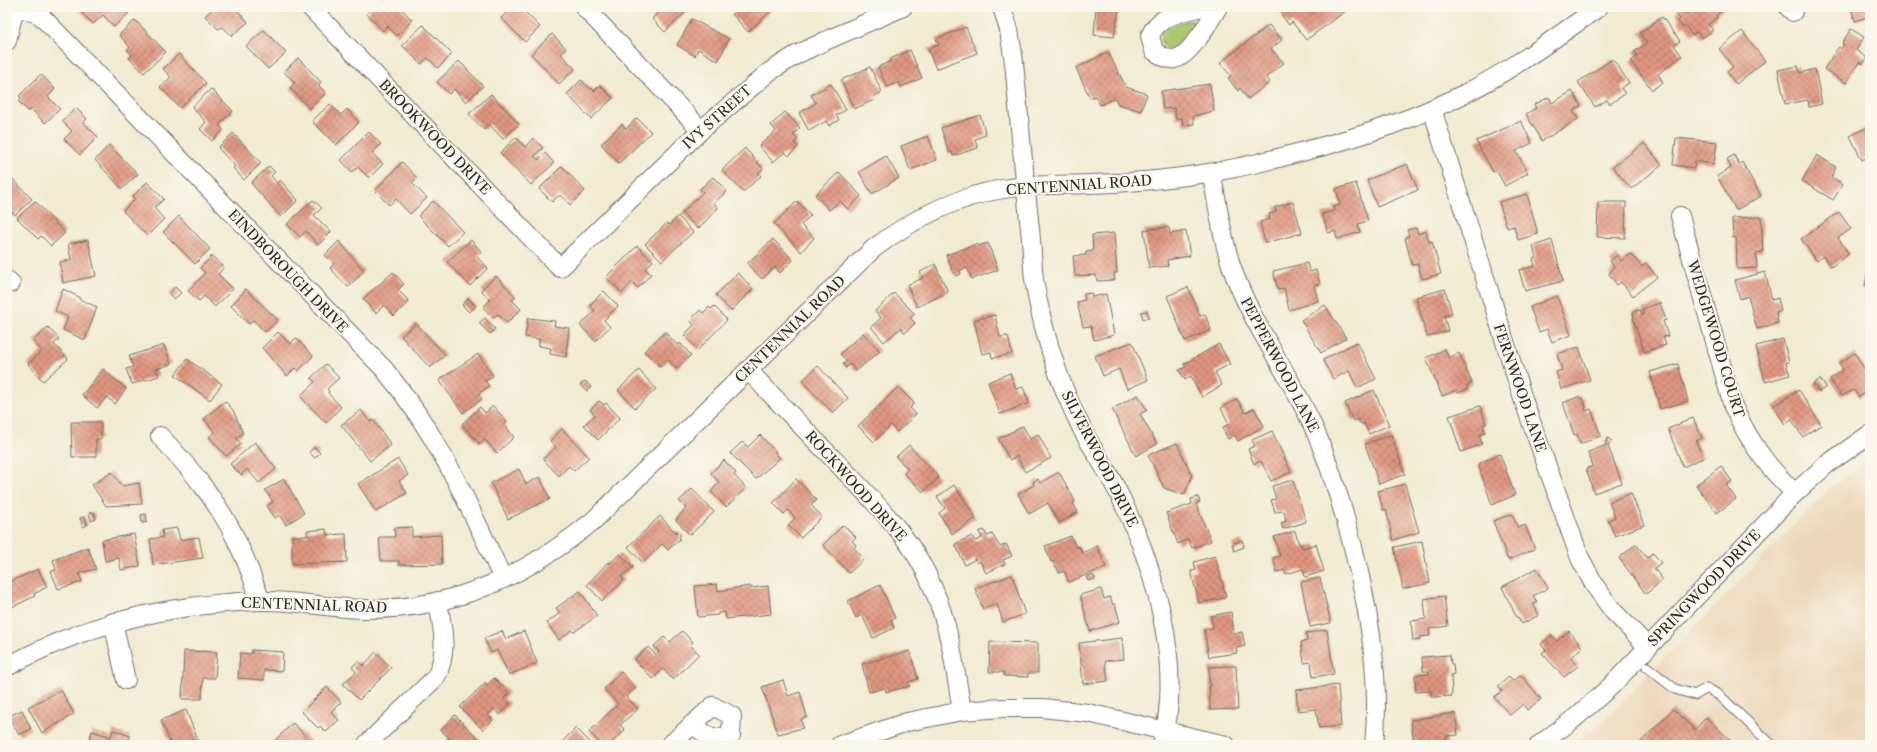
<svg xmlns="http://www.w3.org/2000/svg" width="1877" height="752" font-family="'Libre Caslon Text',serif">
  <defs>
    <pattern id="building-cross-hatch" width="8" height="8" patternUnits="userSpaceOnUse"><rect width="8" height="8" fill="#e09680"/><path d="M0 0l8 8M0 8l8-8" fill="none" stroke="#b67b69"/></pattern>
  </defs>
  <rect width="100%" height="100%" fill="#fbf7ec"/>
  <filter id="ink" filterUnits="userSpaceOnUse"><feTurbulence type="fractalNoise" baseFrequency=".025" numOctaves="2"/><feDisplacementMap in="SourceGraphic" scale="8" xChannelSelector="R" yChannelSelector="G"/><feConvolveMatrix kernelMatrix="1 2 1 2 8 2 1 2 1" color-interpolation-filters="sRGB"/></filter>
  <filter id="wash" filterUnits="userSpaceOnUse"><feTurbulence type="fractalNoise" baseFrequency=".012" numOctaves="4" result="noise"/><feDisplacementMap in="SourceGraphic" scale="16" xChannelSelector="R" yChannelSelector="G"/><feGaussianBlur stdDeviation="0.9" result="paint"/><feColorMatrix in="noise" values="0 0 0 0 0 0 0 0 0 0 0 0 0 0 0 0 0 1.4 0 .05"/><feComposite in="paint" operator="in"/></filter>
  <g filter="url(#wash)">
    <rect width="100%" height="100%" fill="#f1ebd2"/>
    <!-- built -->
    <path fill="#edd7bb" d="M1870,459V745H1571L1599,725L1828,490Z"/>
    <!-- green -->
    <path fill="#acc970" stroke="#6c7a4e" d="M1191,20L1194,22L1195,25C1188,33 1174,60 1162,44C1160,41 1160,36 1161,32L1168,27Z"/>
    <g id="blocks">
      <!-- building -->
      <g fill="url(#building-cross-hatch)">
        <path d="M83,7H123L129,13L114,27L103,15L93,24L79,10Z"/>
        <path d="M214,7H240L237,10L248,22L232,36L223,27L218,29L205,16Z"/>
        <path d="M372,7H400L412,20L397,36L387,26L383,31L367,14Z"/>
        <path d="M512,7H520L540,27L525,42L501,18Z"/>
        <path d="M656,7H687L689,9L665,32L652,19L660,11Z"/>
        <path d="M739,7H769L772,10L748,32L732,14Z"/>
        <path d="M1096,7H1124L1120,10L1119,9L1114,37L1094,35Z"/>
        <path d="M1290,7H1344L1347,10L1306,40L1292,22L1289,25L1281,14Z"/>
        <path d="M1682,7H1725L1716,16L1717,18L1708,24L1713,30L1702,38L1697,32L1692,35L1685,25L1682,27L1678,21L1680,19L1675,13Z"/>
        <path d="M1851,7H1870V16L1855,21Z"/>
        <path d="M1662,17L1680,41L1674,45L1682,56L1658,74L1663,82L1652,90L1631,61L1638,56L1634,52L1647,43L1640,33Z"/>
        <path d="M692,19L729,39L718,61L698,49L695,56L677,45Z"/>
        <path d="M135,20L166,52L144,73L129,58L132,55L127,50L130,47L119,35Z"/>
        <path d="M423,25L452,54L438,68L428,58L421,64L402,45Z"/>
        <path d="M1269,25L1282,40L1271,49L1284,63L1266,77L1270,82L1248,99L1240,88L1238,91L1228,78L1231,76L1220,63Z"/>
        <path d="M966,27L977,53L936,69L928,49L939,45L936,39Z"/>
        <path d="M1851,29L1864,37L1856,50L1867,58L1863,64L1859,62L1846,83L1824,69L1835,52L1839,47L1841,49L1844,44L1842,43Z"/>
        <path d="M264,30L286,53L268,69L246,46Z"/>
        <path d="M1742,31L1765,61L1736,84L1727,72L1733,67L1719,49Z"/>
        <path d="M552,34L566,48L561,54L575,69L559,84L531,54Z"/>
        <path d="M910,50L922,78L901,87L899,82L887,87L878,67L891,61L890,59Z"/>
        <path d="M1108,52L1126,87L1147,94L1141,111L1118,104L1115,98L1100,105L1095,96L1090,98L1076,68Z"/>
        <path d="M179,54L206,83L180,108L160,87L171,77L163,69Z"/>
        <path d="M298,58L321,82L318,85L326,93L310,109L290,88L295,83L284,72Z"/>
        <path d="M1613,59L1629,83L1621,88L1625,94L1610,104L1607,100L1595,107L1578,82Z"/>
        <path d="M459,61L483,86L466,102L454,89L449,94L437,82Z"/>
        <path d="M1798,66L1800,73L1815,69L1822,104L1809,107L1808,100L1785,104L1778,70Z"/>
        <path d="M870,67L882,92L873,97L874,100L854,109L841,80Z"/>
        <path d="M41,74L55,89L48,97L60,109L45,123L31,109L29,112L18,101L21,98L19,96Z"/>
        <path d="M581,80L591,89L592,88L594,91L600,85L613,98L591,119L567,94Z"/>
        <path d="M831,84L846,110L836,115L839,120L829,126L826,121L809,131L799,113L816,103L811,95Z"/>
        <path d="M1210,84L1214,111L1193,116L1194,124L1183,125L1182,118L1176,119L1174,108L1163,109L1161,91Z"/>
        <path d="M211,89L233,111L219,125L223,130L212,141L200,129L206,122L192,107Z"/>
        <path d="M1572,91L1581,106L1573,111L1578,119L1542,141L1526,114L1536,108L1534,105L1549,97L1552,103Z"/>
        <path d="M491,94L519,124L503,139L489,124L484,130L469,114Z"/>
        <path d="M330,104L341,115L347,109L359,122L336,145L312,121Z"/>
        <path d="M76,108L87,119L83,122L98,137L80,155L64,139L72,131L62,121Z"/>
        <path d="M785,112L800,128L793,135L798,140L794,143L798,147L789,156L785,152L773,162L759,146L776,131L771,125Z"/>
        <path d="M980,115L986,135L975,139L978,148L953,156L952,152L949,153L941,128Z"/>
        <path d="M637,118L651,132L619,163L601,144L622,124L626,129Z"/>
        <path d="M1521,121L1532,143L1516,151L1528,173L1505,186L1496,170L1493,172L1476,141Z"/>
        <path d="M1870,126V156L1862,160L1850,136Z"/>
        <path d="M369,132L381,144L372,153L383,164L369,178L358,167L352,172L341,160Z"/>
        <path d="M233,133L261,163L244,180L233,168L235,166L218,148Z"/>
        <path d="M928,136L937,160L910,170L901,146Z"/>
        <path d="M516,137L525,147L533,138L543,148L534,156L538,160L545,153L554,163L531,185L500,153Z"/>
        <path d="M1676,138L1717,142L1714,164L1695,161L1694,168L1673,165Z"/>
        <path d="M1644,143L1662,165L1631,189L1613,167Z"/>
        <path d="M109,145L138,174L122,189L95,160Z"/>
        <path d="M745,148L763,169L758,173L761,176L743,192L722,170Z"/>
        <path d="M1734,155L1739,164L1742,162L1761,196L1736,210L1717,176L1731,168L1727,159Z"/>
        <path d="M1817,155L1836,167L1831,177L1843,184L1833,200L1802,181Z"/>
        <path d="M886,156L899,178L872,194L859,172Z"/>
        <path d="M402,162L417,178L412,183L427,198L410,214L396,199L389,205L375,191Z"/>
        <path d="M1407,164L1418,190L1377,207L1367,180Z"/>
        <path d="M269,166L275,172L271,176L277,183L280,180L298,200L281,217L251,183Z"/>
        <path d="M562,166L585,191L570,205L562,196H558L552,202L539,189Z"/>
        <path d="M839,172L861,196L848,209L840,201L829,210L815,195Z"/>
        <path d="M7,173L32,199L15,215L7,207Z"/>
        <path d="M713,177L727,191L714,203L718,208L698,229L682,213L703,192L700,189Z"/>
        <path d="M147,182L164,199L154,208L164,219L147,236L123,211L135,199L132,197Z"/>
        <path d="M1356,183L1368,221L1358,224L1360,232L1337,239L1335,231L1328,233L1322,214L1334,211L1333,207L1340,205L1336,189Z"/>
        <path d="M1527,194L1538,234L1518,240L1514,226L1507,228L1499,202Z"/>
        <path d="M313,200L322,208L314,215L331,232L318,245L306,231L300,237L287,224Z"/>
        <path d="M35,201L65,233L51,246L41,236L38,239L17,218Z"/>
        <path d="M433,201L463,232L448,246L418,216Z"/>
        <path d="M797,201L811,215L801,225L814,238L801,252L774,224Z"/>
        <path d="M1293,202L1302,233L1265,243L1260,222L1270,219L1269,214L1276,212L1275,207Z"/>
        <path d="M1598,202H1626L1625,238L1597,237Z"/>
        <path d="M1839,212L1851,229L1838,238L1849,254L1831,267L1823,256L1817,261L1801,239Z"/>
        <path d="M179,216L210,249L195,264L163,232Z"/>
        <path d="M678,216L693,232L662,261L645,244L667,223L669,225Z"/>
        <path d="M1761,217L1763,252L1756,253L1757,268L1737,269L1736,237L1733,238L1732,218Z"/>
        <path d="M1167,227L1169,228L1170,234L1186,231L1190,256L1167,260L1168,266L1149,268L1144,230Z"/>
        <path d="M1416,228L1418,234L1426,231L1429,242L1432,241L1441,274L1422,279L1418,264L1412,265L1405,238L1409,236L1407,230Z"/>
        <path d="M1114,233L1117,273H1114L1115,280L1097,281L1096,275L1075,276L1073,256L1086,255V252L1093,251L1092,235Z"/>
        <path d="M773,239L793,260L780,273L775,267L762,279L747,264Z"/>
        <path d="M88,240L96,276L63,283L60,262L71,260L68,244Z"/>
        <path d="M471,240L482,252L477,257L488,268L470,286L447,262Z"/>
        <path d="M1552,240L1563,281L1525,291L1519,270L1535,266L1533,259L1536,258L1533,246Z"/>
        <path d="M339,241L364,271L348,287L330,268L334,264L325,255Z"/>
        <path d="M988,243L998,270L972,279L967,268L960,270L961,274L956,276L954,272L953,273L946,255L977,244L978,246Z"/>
        <path d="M637,246L653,261L645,269L651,274L638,288L632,282L622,293L606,277Z"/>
        <path d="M1631,254L1642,267L1646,263L1657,277L1633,296L1621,282L1617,285L1609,274L1614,267L1610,261L1617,255L1621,261Z"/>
        <path d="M212,256L224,267L218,274L233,289L215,307L204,296L199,301L188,291L205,273L200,268Z"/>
        <path d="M1869,261H1870V286H1865Z"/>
        <path d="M1307,263L1310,272L1316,270L1320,284L1314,285L1318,301L1289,310L1284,288L1278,290L1273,271Z"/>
        <path d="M935,264L948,292L917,307L907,285L923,278L920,272Z"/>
        <path d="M393,272L404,284L398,290L409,301L394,316L384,305L376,313L363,299Z"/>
        <path d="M1765,272L1772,300L1778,298L1781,311L1776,312L1778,323L1757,329L1748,296L1740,299L1735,280Z"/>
        <path d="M738,273L753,289L731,311L716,295Z"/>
        <path d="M496,276L516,297L512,300L521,309L507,323L498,314L493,318L483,307L490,300L481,290Z"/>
        <path d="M175,287L181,293L174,299L169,294Z"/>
        <path d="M1188,287L1200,316L1205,314L1211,330L1185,341L1167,296Z"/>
        <path d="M63,289L79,297V299L97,307L85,340L63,330L68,317L55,311Z"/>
        <path d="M246,289L278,320L265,332L253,320L249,324L231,306Z"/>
        <path d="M1445,289L1452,314L1444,316L1448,331L1427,337L1416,297Z"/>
        <path d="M604,291L618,306L604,320L610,327L595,341L580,325L595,311L590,305Z"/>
        <path d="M894,293L915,314L910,318L915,323L905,333L901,328L884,342L871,327L881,318L875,311Z"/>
        <path d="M1091,293L1092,297L1106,294L1114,335L1094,340L1091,326L1083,327L1077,302L1085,300L1084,294Z"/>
        <path d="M1557,296L1571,335L1552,342L1547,329L1539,332L1530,307Z"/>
        <path d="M468,298L476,306L469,312L462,305Z"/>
        <path d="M1660,303L1666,320L1663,321L1668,336L1663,337L1666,345L1644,352L1633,318H1634L1633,312L1640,310L1642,315H1644L1642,309Z"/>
        <path d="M1325,305L1346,338L1321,353L1301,320Z"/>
        <path d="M714,306L727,320L698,350L684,335L694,325L690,320L700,310L703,313L709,307L711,309Z"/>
        <path d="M1147,311L1149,318L1143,319L1141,312Z"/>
        <path d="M995,315L1000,337L1008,336L1012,354L992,358L991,352L982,354L974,320Z"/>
        <path d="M485,318L495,329L490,334L479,323Z"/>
        <path d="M528,318L555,321L554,326L569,328L566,357L550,354L551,348L539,346V339L525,337Z"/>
        <path d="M416,323L445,355L430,368L401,336Z"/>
        <path d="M48,327L59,339L54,344L68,359L43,381L28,364L42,351L33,341Z"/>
        <path d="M278,332L290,344L296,338L313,356L298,371L295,368L287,376L262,348Z"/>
        <path d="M665,332L678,346L680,343L691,355L676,369L668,360L660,367L644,351Z"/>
        <path d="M863,333L880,351L856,371L850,364L846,368L843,364L847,361L840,354Z"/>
        <path d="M1783,339L1789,362L1786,363L1790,375L1765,382L1756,346Z"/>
        <path d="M1132,342L1148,380L1127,389L1119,369L1103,376L1095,356Z"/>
        <path d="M1357,342L1376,379L1357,388L1349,371L1333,379L1323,360Z"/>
        <path d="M1219,344L1230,364L1215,372L1222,385L1202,397L1191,376L1185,380L1179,370L1186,367L1184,364Z"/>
        <path d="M164,345L171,364L156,369L159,376L132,384L126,369L133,367L129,356Z"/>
        <path d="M1579,347L1590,380L1561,389L1556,372L1562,370L1557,354Z"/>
        <path d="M1445,349L1449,358L1459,353L1472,383L1467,386L1468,389L1458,393L1457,390L1442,396L1426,358Z"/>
        <path d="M1855,353L1870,379V390L1859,397L1854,390L1841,396L1830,379L1843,369L1839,363Z"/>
        <path d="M478,354L493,376L485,381L489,386L478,394L482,399L463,413L439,380Z"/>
        <path d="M187,359L222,384L210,400L175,375Z"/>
        <path d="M326,364L339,378L327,389L329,391L328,393L341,407L326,423L300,396L315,382L311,378Z"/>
        <path d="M1678,364L1688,401L1660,409L1650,372Z"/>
        <path d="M818,366L848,398L833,413L802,381Z"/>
        <path d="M103,369L126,389L115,404L107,397L97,408L82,395Z"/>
        <path d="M639,370L656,389L635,408L618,390Z"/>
        <path d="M1010,373L1016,389L1023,387L1029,403L1000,414L988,382Z"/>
        <path d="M1820,379L1826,387L1819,392L1813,384Z"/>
        <path d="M585,381L591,387L587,391L580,385Z"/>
        <path d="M898,387L914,403L910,408L916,414L897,432L891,425L874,442L858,426Z"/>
        <path d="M1374,390L1389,425L1369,434L1364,423L1361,424L1358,419L1353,421L1345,403Z"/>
        <path d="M1799,390L1821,425L1803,437L1791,419L1785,424L1773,406Z"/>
        <path d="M1138,395L1147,410L1140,414L1157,444L1136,456L1112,409Z"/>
        <path d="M1580,396L1581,399L1583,398L1586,407L1585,408L1586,411L1591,409L1601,436L1580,444L1577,434L1574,435L1563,403Z"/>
        <path d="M1237,399L1245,413L1254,408L1264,426L1238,441L1234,435L1228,439L1222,428L1229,424L1221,408Z"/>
        <path d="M225,401L233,410L243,433L236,438L241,444L226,456L209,437L215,432L204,419Z"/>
        <path d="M599,401L604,405L606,403L620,418L598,440L584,425L595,415L590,410Z"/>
        <path d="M493,406L507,422L504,425L514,437L497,453L485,440L480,444L462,424L480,407L485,413Z"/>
        <path d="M1480,406L1486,424L1483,425L1485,433L1479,435L1482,444L1461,452L1449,416Z"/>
        <path d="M361,410L370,422L373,420L391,445L370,461L341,425Z"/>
        <path d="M1693,418L1702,438L1696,441L1703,458L1683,467L1668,429Z"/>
        <path d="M71,422H101V439H96V457H72Z"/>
        <path d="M1023,426L1030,439L1038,434L1051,458L1025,472L1017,456L1010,460L998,439Z"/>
        <path d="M562,429L589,457L574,471L569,466L559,476L543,459L556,447L550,441Z"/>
        <path d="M1272,431L1291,472L1271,481L1261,461L1254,464L1248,449L1255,446L1252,440Z"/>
        <path d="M760,435L776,452L775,453L780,458L756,479L730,453L742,442L748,447Z"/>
        <path d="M1391,435L1405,474L1379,484L1365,444Z"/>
        <path d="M1608,438L1612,441L1608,446L1622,483L1594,493L1586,469L1593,466L1588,452L1607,445L1605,443Z"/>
        <path d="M255,442L276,469L259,483L247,469L241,475L230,464Z"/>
        <path d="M1177,443L1192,476L1184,495L1164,488L1148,455Z"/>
        <path d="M909,445L939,477L923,492L904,473L908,469L896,457Z"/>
        <path d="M315,447L320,453L315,458L309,452Z"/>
        <path d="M1500,454L1515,495L1492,505L1478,464Z"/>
        <path d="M398,459L408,475L399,481L407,493L376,512L358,484Z"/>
        <path d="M724,460L736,473L734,475L746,488L726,507L711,492L719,482L711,473Z"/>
        <path d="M1721,466L1732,481L1726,485L1736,499L1717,513L1696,485Z"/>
        <path d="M519,469L526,484L540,477L550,499L508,519L491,483Z"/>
        <path d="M112,472L122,486L139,483L142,504L106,506L92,485Z"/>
        <path d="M1059,472L1075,501L1073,503L1078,512L1059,523L1048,503L1029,514L1018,494L1034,485L1033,482L1038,479L1040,483Z"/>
        <path d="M284,479L304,513L286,525L279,515L275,518L267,506L273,502L265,490Z"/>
        <path d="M796,479L817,500L811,505L822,517L801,538L788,525L795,518L788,510L784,514L773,503Z"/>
        <path d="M1293,480L1306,522L1283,529L1281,523L1286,521L1284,511L1275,512L1271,500L1276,499L1272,486Z"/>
        <path d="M1405,484L1419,532L1393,540L1386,509L1383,510L1378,491Z"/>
        <path d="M954,485L976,518L952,534L939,513L945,508L937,497Z"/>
        <path d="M692,489L714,512L690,535L676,520L686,508L679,501Z"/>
        <path d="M1631,493L1644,525L1615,536L1608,520L1615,517L1609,502Z"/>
        <path d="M1198,497L1200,502L1196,504L1211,541L1192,548L1188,539L1178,544L1166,513L1192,504L1191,499Z"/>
        <path d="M94,512L96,519L91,521L89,513Z"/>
        <path d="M146,514L147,522L142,523L141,515Z"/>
        <path d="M1512,514L1518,528L1525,525L1535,549L1508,560L1493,521Z"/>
        <path d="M660,516L676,533L677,531L681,535L679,537L680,539L668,550L662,544L643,563L628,547Z"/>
        <path d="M85,517L87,525L83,527L80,518Z"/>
        <path d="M843,525L856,537L852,541L856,545L854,548L864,559L849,573L823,545Z"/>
        <path d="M412,527V537L441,535L442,564L399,565V561H381L379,537H395L394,528Z"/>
        <path d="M177,528L180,540L199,537L203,558L153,565L150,539L163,537L162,530Z"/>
        <path d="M326,529L327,535L346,534L347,562L292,564V536H307V531Z"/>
        <path d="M984,530L987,536L992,534L1000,547L1006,544L1012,556L1003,560L1005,564L986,573L980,561L977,563L975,559L965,565L955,544L972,536L975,541L982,538L979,532Z"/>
        <path d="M1295,531L1299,544H1301L1302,548L1316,544L1324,571L1305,577L1303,569L1286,574L1285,570L1277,572L1273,558L1280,556L1274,537Z"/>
        <path d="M134,534L140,566L121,570L119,558L105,561L102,540Z"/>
        <path d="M1071,536L1076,547L1079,546L1082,553L1097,546L1106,567L1069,582L1064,571L1059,573L1057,567H1055L1053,561L1051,562L1045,546Z"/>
        <path d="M1242,540L1244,547L1234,551L1232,544Z"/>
        <path d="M1422,541L1430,583L1403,589L1394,547Z"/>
        <path d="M1636,544L1647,558L1653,553L1661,563L1654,568L1663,580L1646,594L1619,558Z"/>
        <path d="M88,547L96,569L79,573L82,582L58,589L51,571L56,570L53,560Z"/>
        <path d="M620,554L633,567L621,577L624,580L602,601L587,585L608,562L609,564Z"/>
        <path d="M1215,556L1226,596L1225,598L1199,603L1191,571L1196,570L1194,562Z"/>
        <path d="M1537,568L1548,588L1533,596L1537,602L1533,604L1539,615L1522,624L1518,617L1517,618L1502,587Z"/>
        <path d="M38,569L47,587L34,594L35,596L8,609L7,583Z"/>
        <path d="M1012,575L1025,614L1003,622L997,604L983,609L975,588Z"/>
        <path d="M1093,575L1095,579L1088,581L1086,577Z"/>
        <path d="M1320,578L1331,623L1310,627L1301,582Z"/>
        <path d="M717,584L718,591L750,586L751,588L768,586L771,614L726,619L725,612L718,613V615L698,617L695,586Z"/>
        <path d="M880,585L895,618L891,620L894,628L873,638L862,615L856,618L848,601Z"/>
        <path d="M1101,589L1104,599L1110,597L1113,605L1115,604L1120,622L1090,631L1080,595Z"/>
        <path d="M580,591L597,616L574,632L572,630L559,640L547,623L560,613L556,608Z"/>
        <path d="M1444,596L1448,626L1429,629L1430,636L1420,637V640L1413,641L1411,621L1426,619L1424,599Z"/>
        <path d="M1231,612L1234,634L1242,632L1245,646L1236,648L1237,653L1209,657L1204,630L1213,628L1211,616Z"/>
        <path d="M1327,630L1334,674L1313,677L1311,662L1304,663L1301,642L1307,641L1306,633Z"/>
        <path d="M502,631L506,639L524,631L537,663L509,675L497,650L491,653L484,638Z"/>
        <path d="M682,631L693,642L690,645L699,654L673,680L663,669L653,679L634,660L648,647L656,655L659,652L654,646L664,637L670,642Z"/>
        <path d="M1569,631L1582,647L1571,658L1578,666L1564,677L1542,653L1546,650L1541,644L1552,635L1557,641Z"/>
        <path d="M1122,638L1124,659L1105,661L1108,681L1083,684L1079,643Z"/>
        <path d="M990,642L1038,643V673H1028V677L1004,676V672H989Z"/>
        <path d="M252,650L283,652L282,671L264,670V680L238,678L240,653L251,654Z"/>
        <path d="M184,651L217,652L215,678H203L202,699H182Z"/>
        <path d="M910,651L918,679L908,682L910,686L886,692L885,688L869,692L862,664Z"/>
        <path d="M376,652L391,668L359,700L343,684L356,672L352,667L358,661L363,666Z"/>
        <path d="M1450,655L1451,664H1453L1454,674L1451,675L1452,696L1432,697L1431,691L1416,692L1415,675L1429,674V671H1423L1422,657Z"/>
        <path d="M1236,666L1238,709L1210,710L1209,667Z"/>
        <path d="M621,672L636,688L626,697L638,709L620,725L625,730L609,745H602L589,732L618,704L604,689Z"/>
        <path d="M1521,675L1541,699L1527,710L1523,704L1510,715L1494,697L1502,691L1498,686L1509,677L1513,681Z"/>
        <path d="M494,678L509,693L504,698L510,704L500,715L494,709L488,715L493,720L483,730L460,707L485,683L487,685Z"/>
        <path d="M783,680L788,696L800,692L807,717L801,719L803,728L778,734L762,687Z"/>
        <path d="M1338,685L1341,726L1319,728L1316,709L1298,711L1296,690Z"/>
        <path d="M327,687L341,702L331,712L339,720L326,732L320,726L318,728L302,712Z"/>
        <path d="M61,690L74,714L42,733L28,707Z"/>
        <path d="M1673,709L1695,730L1706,717L1735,745H1638Z"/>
        <path d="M22,710L31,729L19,735L9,716Z"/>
        <path d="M186,710L200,745H171L161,720Z"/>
        <path d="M1455,713L1458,735L1446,736L1447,745H1414L1411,720Z"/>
        <path d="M455,715L485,745H441L449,738L441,730Z"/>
        <path d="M293,723L314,745H270Z"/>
        <path d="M576,728L593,745H561L560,744Z"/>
        <path d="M113,730L130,736L128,741L139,745H87L92,731L111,737Z"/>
      </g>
    </g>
  </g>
  <g filter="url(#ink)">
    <use href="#blocks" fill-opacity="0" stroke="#706e65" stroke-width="1"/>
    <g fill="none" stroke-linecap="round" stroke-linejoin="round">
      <!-- lane casing -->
      <g stroke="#706e65" stroke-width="11">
        <path id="lane" d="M1647,667L1675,689L1695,695L1707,688L1720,696L1772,745"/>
      </g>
      <!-- street casing -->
      <g stroke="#706e65" stroke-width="20">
        <g id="street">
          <path d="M19,7L40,15L384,369C438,434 468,503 503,579"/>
          <path d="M310,7L560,268L701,130L769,72L796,55L825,41L903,7"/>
          <path d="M584,7L701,130"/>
          <path d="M1002,7L1009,30L1014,62C1019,118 1024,173 1030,229C1032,245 1032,262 1034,279C1038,305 1044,330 1052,355C1060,381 1071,407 1083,431C1094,451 1107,470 1117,490C1154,564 1184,662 1162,745"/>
          <path d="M1202,7C1181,13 1159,14 1150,36L1154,51C1160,55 1167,60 1174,59C1190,57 1210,20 1218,7"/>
          <path d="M1788,7L1793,12"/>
          <path d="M7,41L15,7"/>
          <path d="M1432,109L1523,399L1580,558L1595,586L1613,611L1648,647"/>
          <path d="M1211,173C1218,203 1221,235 1231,265C1250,322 1287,369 1312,424C1330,463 1342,505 1353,547C1369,611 1381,679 1374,745"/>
          <path d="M1680,216L1733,406C1749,441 1766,466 1795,493"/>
          <path d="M7,280L11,283"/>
          <path d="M748,370C779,403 811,436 842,468C877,505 914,540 933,588C950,627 955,669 962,711"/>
          <path d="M160,436C192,470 222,506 241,550C249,566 254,584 261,601"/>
          <path d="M113,622L126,680"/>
          <path d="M7,667C85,623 171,604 260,601C297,600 332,609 369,609C456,609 527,575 593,521L873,249C911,220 954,197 1003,189C1031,184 1061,185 1089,184C1131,183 1173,179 1214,172C1245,167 1275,159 1305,151C1360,137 1413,120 1464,94C1512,70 1555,38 1599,7"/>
          <path d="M366,745L436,677C449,652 442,627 438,601"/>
          <path d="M670,745L713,706L732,716L731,735L712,739L692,724"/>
          <path d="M840,745L907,722L962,711L1003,708H1042L1088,713L1226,745"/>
          <path d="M1539,745L1575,718L1611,686L1795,493L1826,465L1870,434"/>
        </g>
      </g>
      <!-- lane -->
      <use href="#lane" stroke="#fff" stroke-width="9"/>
      <!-- street -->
      <use href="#street" stroke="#fff" stroke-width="18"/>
    </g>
  </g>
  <g text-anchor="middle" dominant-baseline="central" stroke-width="4" stroke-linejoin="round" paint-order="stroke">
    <!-- street labels -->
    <g font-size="14" fill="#2b2b2b" stroke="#fbf7ec">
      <text transform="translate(717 117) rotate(-42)">IVY STREET</text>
      <text transform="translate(435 137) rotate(46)">BROOKWOOD DRIVE</text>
      <text transform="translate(1079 185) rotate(-4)">CENTENNIAL ROAD</text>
      <text transform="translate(288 271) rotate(46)">EINDBOROUGH DRIVE</text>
      <text transform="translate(790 329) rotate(-44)">CENTENNIAL ROAD</text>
      <text transform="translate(1716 339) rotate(73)">WEDGEWOOD COURT</text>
      <text transform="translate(1280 365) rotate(62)">PEPPERWOOD LANE</text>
      <text transform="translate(1520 388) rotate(71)">FERNWOOD LANE</text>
      <text transform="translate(1100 459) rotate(63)">SILVERWOOD DRIVE</text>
      <text transform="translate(856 486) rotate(48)">ROCKWOOD DRIVE</text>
      <text transform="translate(1704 588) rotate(-46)">SPRINGWOOD DRIVE</text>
      <text transform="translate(314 605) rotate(2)">CENTENNIAL ROAD</text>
    </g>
  </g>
  <!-- margin -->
  <rect width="1877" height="752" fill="none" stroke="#fbf7ec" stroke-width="24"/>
</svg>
